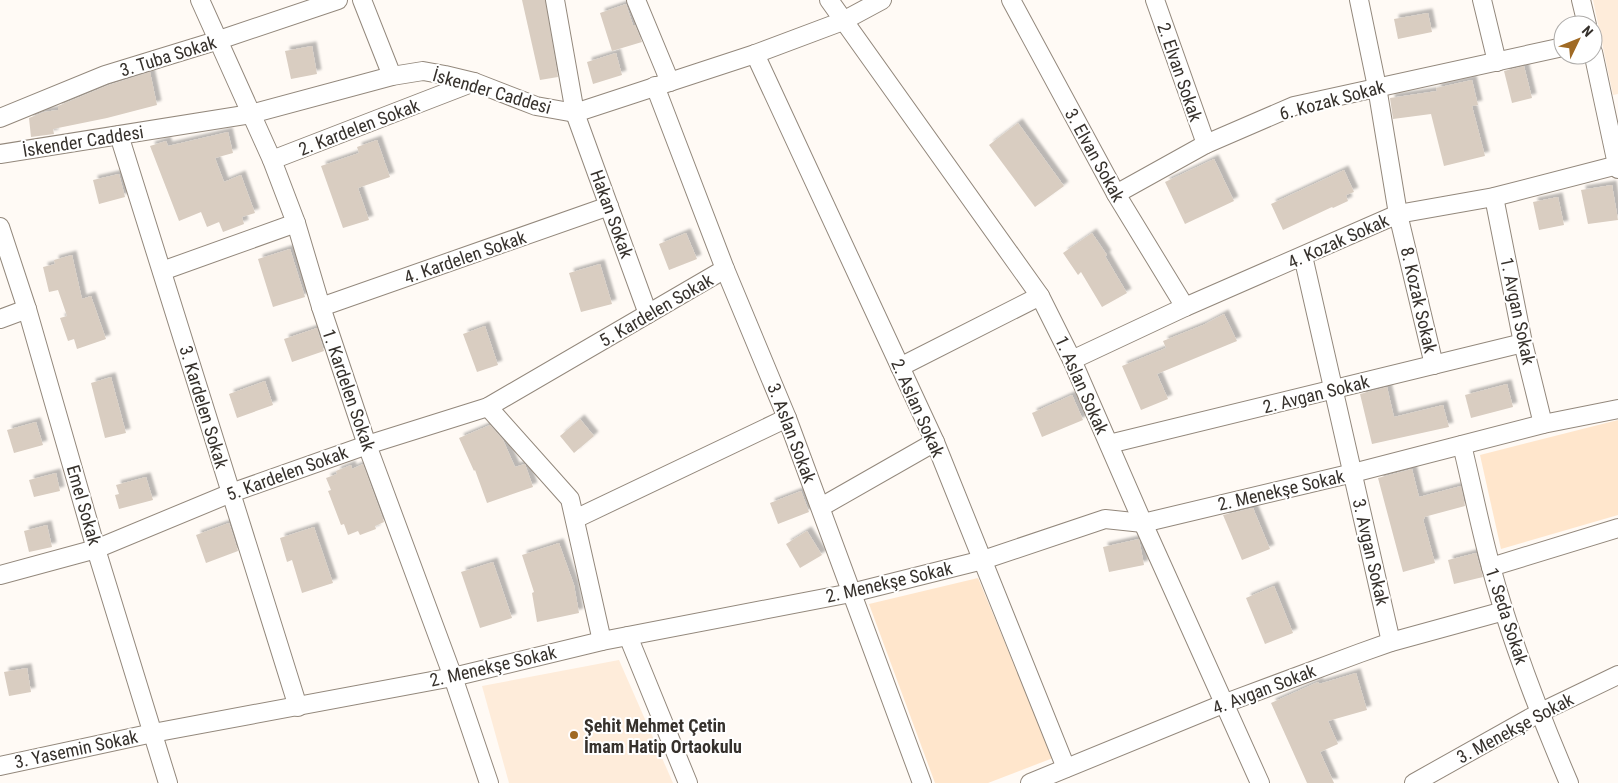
<svg xmlns="http://www.w3.org/2000/svg" width="1618" height="783" font-family="'Roboto Condensed',sans-serif">
  <defs>
    <filter id="shadow"><feDropShadow dx="4.5" dy="-4.5" stdDeviation="1" flood-color="#0004"/></filter>
  </defs>
  <rect width="100%" height="100%" fill="#fffaf5"/>
  <!-- built -->
  <g fill="#feecda">
    <path d="M1593,0H1618V94L1613,95Z"/>
    <path d="M619,660L673,783H509L482,686Z"/>
  </g>
  <!-- green -->
  <g fill="#ffe6cc">
    <path d="M1618,420V515L1501,549L1480,455Z"/>
    <path d="M978,578L1053,758L988,783H935L869,604Z"/>
  </g>
  <!-- building -->
  <g fill="#d9cdc1" filter="url(#shadow)">
    <path d="M522,0H545L558,77L540,80Z"/>
    <path d="M626,4L633,25H635L642,42L612,51L600,13Z"/>
    <path d="M1428,13L1432,32L1398,39L1394,19Z"/>
    <path d="M312,46L317,74L291,79L285,51Z"/>
    <path d="M616,53L622,75L593,84L587,62Z"/>
    <path d="M1524,66L1532,98L1512,103L1504,71Z"/>
    <path d="M150,72L157,105L107,118L53,129L54,134L31,137L29,118L44,112L58,110V106L109,85Z"/>
    <path d="M1472,80L1478,105L1472,106L1485,156L1444,166L1431,114L1393,119L1390,98L1437,91L1436,88Z"/>
    <path d="M1018,123L1064,186L1035,207L989,145Z"/>
    <path d="M228,132L233,153L215,158L224,182L241,175L255,213L242,217L244,224L223,232L219,222L207,227L201,212L179,221L150,146L166,141L168,146Z"/>
    <path d="M377,140L390,177L358,188L369,220L343,228L321,166L359,153L357,147Z"/>
    <path d="M1214,159L1234,201L1185,224L1165,182Z"/>
    <path d="M1344,170L1354,192L1346,195L1348,201L1333,208L1332,207L1283,230L1271,204Z"/>
    <path d="M119,174L125,197L99,204L93,180Z"/>
    <path d="M1612,185L1618,220L1588,224L1581,190Z"/>
    <path d="M1558,197L1564,225L1539,230L1533,202Z"/>
    <path d="M686,233L697,259L669,270L659,244Z"/>
    <path d="M1092,233L1107,255L1105,256L1127,293L1102,307L1081,272L1078,275L1063,253Z"/>
    <path d="M290,249L305,297L273,307L258,259Z"/>
    <path d="M72,255L82,299L91,296L106,339L77,349L74,339L68,341L60,318L67,316L58,290L49,292L43,267L55,264L54,260Z"/>
    <path d="M600,264L612,304L581,312L569,273Z"/>
    <path d="M1224,314L1237,341L1157,374L1168,399L1141,410L1122,366L1166,348L1163,341L1203,325Z"/>
    <path d="M485,326L498,365L477,372L463,334Z"/>
    <path d="M317,328L324,351L292,362L284,339Z"/>
    <path d="M111,377L126,433L105,438L91,383Z"/>
    <path d="M265,381L273,405L237,418L229,394Z"/>
    <path d="M1507,384L1513,407L1471,418L1465,395Z"/>
    <path d="M1387,387L1394,417L1443,405L1449,427L1372,444L1360,394Z"/>
    <path d="M1072,395L1083,420L1042,437L1032,413Z"/>
    <path d="M580,419L594,436L574,453L560,436Z"/>
    <path d="M36,422L43,445L14,453L7,430Z"/>
    <path d="M490,425L503,440L515,467L525,464L533,487L487,503L475,470L474,471L459,438Z"/>
    <path d="M363,464L384,522L375,526L376,529L360,535L358,531L348,535L344,524L341,525L328,491L331,490L326,478L337,474L336,471L351,465L352,469Z"/>
    <path d="M1412,469L1419,497L1461,486L1465,506L1424,517L1425,519H1423L1435,563L1403,572L1378,478Z"/>
    <path d="M56,473L60,491L34,497L29,480Z"/>
    <path d="M146,477L153,500L119,509L115,495L119,494L116,485Z"/>
    <path d="M801,491L809,512L778,524L770,503Z"/>
    <path d="M1253,508L1270,549L1242,560L1223,515Z"/>
    <path d="M229,523L238,551L206,563L196,535Z"/>
    <path d="M47,525L52,547L29,552L24,531Z"/>
    <path d="M314,527L333,583L302,593L292,560L287,562L280,538Z"/>
    <path d="M807,531L822,555L800,568L786,544Z"/>
    <path d="M1139,539L1144,565L1109,572L1103,547Z"/>
    <path d="M559,543L574,585L579,613L537,622L532,593L534,592L522,555Z"/>
    <path d="M1476,553L1483,577L1454,584L1448,560Z"/>
    <path d="M493,562L512,618L480,628L461,572Z"/>
    <path d="M1274,586L1293,633L1265,644L1246,598Z"/>
    <path d="M27,668L31,692L9,696L4,672Z"/>
    <path d="M1356,673L1367,710L1328,721L1338,744L1320,752L1334,783H1307L1271,703L1318,682L1319,684Z"/>
  </g>
  <g fill="none" stroke-linecap="round" stroke-linejoin="round">
    <!-- minor casing -->
    <g stroke="#93887c" stroke-width="20">
      <g id="minor">
        <path d="M200,0L272,160L296,223L321,307L367,445L453,677L489,783"/>
        <path d="M362,0L392,76"/>
        <path d="M555,0L575,113L648,314"/>
        <path d="M636,0L670,82"/>
        <path d="M829,0L1040,296L1072,360L1143,523L1260,783"/>
        <path d="M1011,0L1116,194L1185,307"/>
        <path d="M1155,0L1206,144"/>
        <path d="M1359,0L1377,87L1398,214L1434,365"/>
        <path d="M1482,0L1497,62"/>
        <path d="M1581,0L1587,25"/>
        <path d="M1593,52L1618,169"/>
        <path d="M755,54L935,442L1066,768"/>
        <path d="M655,86L725,269L787,418L922,783"/>
        <path d="M0,118L105,75L219,40L338,0"/>
        <path d="M119,135L298,707"/>
        <path d="M0,154L251,114L392,76L423,71L445,75L474,82L536,106L575,113L755,54L843,21L882,0"/>
        <path d="M272,160L474,82"/>
        <path d="M1116,194L1206,144L1294,106L1563,47"/>
        <path d="M1494,197L1523,343L1543,424"/>
        <path d="M0,227L27,309L96,549L168,783"/>
        <path d="M1303,256L1391,642"/>
        <path d="M162,271L296,223"/>
        <path d="M321,307L609,206"/>
        <path d="M0,319L27,309"/>
        <path d="M1072,360L1185,307L1398,214L1494,197L1618,165"/>
        <path d="M900,367L1040,296"/>
        <path d="M488,407L570,499L602,641"/>
        <path d="M1109,444L1523,343"/>
        <path d="M1462,445C1472,486 1480,527 1491,567C1511,641 1539,713 1569,783"/>
        <path d="M821,507L935,442"/>
        <path d="M575,519L787,418"/>
        <path d="M1491,567L1618,528"/>
        <path d="M0,575L96,549L231,493L367,445L488,407L725,269"/>
        <path d="M628,636L688,783"/>
        <path d="M0,766L153,733L453,677L602,641L851,593L983,560L1105,519L1143,523L1353,473L1543,424L1618,409"/>
        <path d="M1030,783L1223,704L1360,653L1391,642L1504,611"/>
        <path d="M1414,783L1539,713L1618,675"/>
      </g>
    </g>
    <!-- minor -->
    <use href="#minor" stroke="#fff" stroke-width="18"/>
  </g>
  <!-- markers -->
  <circle fill="#a06a24" stroke="#fff" stroke-width="2" cx="574" cy="735" r="5"/>
  <g text-anchor="middle" dominant-baseline="central" stroke-width="4" stroke-linejoin="round" paint-order="stroke">
    <!-- street labels -->
    <g font-size="18" fill="#36312c" stroke="#fff">
      <text transform="translate(168 56) rotate(-17)">3. Tuba Sokak</text>
      <text transform="translate(1180 72) rotate(71)">2. Elvan Sokak</text>
      <text transform="translate(492 91) rotate(16)">İskender Caddesi</text>
      <text transform="translate(1332 100) rotate(-15)">6. Kozak Sokak</text>
      <text transform="translate(359 127) rotate(-21)">2. Kardelen Sokak</text>
      <text transform="translate(83 141) rotate(-9)">İskender Caddesi</text>
      <text transform="translate(1095 155) rotate(61)">3. Elvan Sokak</text>
      <text transform="translate(612 214) rotate(70)">Hakan Sokak</text>
      <text transform="translate(1338 241) rotate(-24)">4. Kozak Sokak</text>
      <text transform="translate(465 257) rotate(-19)">4. Kardelen Sokak</text>
      <text transform="translate(1419 300) rotate(77)">8. Kozak Sokak</text>
      <text transform="translate(656 310) rotate(-30)">5. Kardelen Sokak</text>
      <text transform="translate(1518 311) rotate(78)">1. Avgan Sokak</text>
      <text transform="translate(1082 385) rotate(66)">1. Aslan Sokak</text>
      <text transform="translate(349 390) rotate(71)">1. Kardelen Sokak</text>
      <text transform="translate(1316 394) rotate(-14)">2. Avgan Sokak</text>
      <text transform="translate(204 407) rotate(73)">3. Kardelen Sokak</text>
      <text transform="translate(918 408) rotate(66)">2. Aslan Sokak</text>
      <text transform="translate(792 433) rotate(69)">3. Aslan Sokak</text>
      <text transform="translate(287 473) rotate(-20)">5. Kardelen Sokak</text>
      <text transform="translate(1281 490) rotate(-13)">2. Menekşe Sokak</text>
      <text transform="translate(84 505) rotate(74)">Emel Sokak</text>
      <text transform="translate(1371 552) rotate(77)">3. Avgan Sokak</text>
      <text transform="translate(889 582) rotate(-13)">2. Menekşe Sokak</text>
      <text transform="translate(1507 616) rotate(72)">1. Seda Sokak</text>
      <text transform="translate(493 666) rotate(-13)">2. Menekşe Sokak</text>
      <text transform="translate(1264 689) rotate(-21)">4. Avgan Sokak</text>
      <text transform="translate(1515 728) rotate(-28)">3. Menekşe Sokak</text>
      <text transform="translate(76 749) rotate(-12)">3. Yasemin Sokak</text>
    </g>
    <!-- poi labels -->
    <g font-size="18" font-weight="bold" fill="#36312c" stroke="#fff" text-anchor="start">
      <text x="584" y="725">Şehit Mehmet Çetin<tspan x="584" dy="21">İmam Hatip Ortaokulu</tspan></text>
    </g>
  </g>
  <!-- north arrow -->
  <g transform="translate(1578 40) rotate(47)"><circle r="24" fill="#ffffff" stroke="#afadab"/>
  <path d="M0-4L9 19L0 12L-9 19Z" fill="#a06a24"/>
  <text y="-8" font-size="14" font-weight="bold" text-anchor="middle" fill="#36312c">N</text>
  </g>
</svg>
